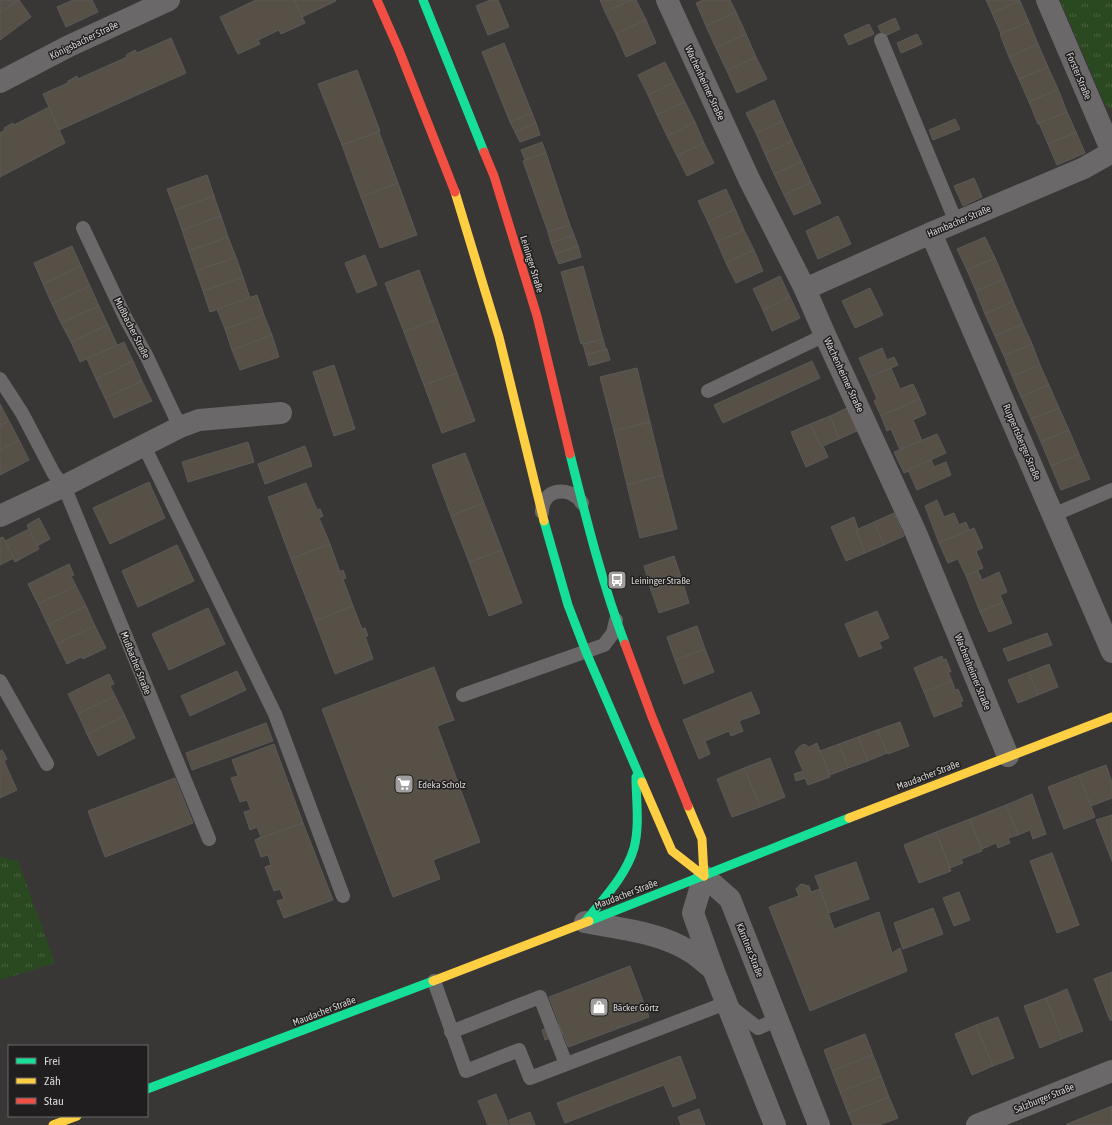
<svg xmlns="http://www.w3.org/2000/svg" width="1112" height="1125" font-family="'Asap Condensed',sans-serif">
  <defs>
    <pattern id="grass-tufts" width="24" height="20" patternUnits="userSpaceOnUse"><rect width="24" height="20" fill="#2b4921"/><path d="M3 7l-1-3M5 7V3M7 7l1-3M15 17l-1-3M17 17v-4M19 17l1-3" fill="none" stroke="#496240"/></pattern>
  </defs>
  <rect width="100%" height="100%" fill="#393736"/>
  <!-- grass -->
  <g fill="url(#grass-tufts)">
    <path d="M1060,0H1112V110L1105,104Z"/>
    <path d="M0,857L18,861L55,963L0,980Z"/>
  </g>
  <!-- building -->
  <g fill="#565047" stroke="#5a5a58">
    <path d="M0,0H18L0,13Z"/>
    <path d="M19,0L31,17L0,40V13Z"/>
    <path d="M73,0H92L98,12L66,27L57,7Z"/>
    <path d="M256,0H294L305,23L281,34L279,30L258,40L260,44L238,54L220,17Z"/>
    <path d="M294,0H335L336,1L302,17Z"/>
    <path d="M490,0H498L509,27L488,35L476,6Z"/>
    <path d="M600,0H631L605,12Z"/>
    <path d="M631,0H636L646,20L616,34L605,12Z"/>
    <path d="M703,0H730L736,12L706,26L696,3Z"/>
    <path d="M986,0H1019L1020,1L992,13Z"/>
    <path d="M1020,1L1029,22L1001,34L992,13Z"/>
    <path d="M736,12L746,34L716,48L706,26Z"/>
    <path d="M895,18L900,29L883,37L878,26Z"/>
    <path d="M646,20L656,43L626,57L616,34Z"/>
    <path d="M1029,22L1038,44L1009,57L1000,34Z"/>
    <path d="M869,24L874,34L849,45L844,35Z"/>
    <path d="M746,34L756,57L727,71L716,48Z"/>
    <path d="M917,34L922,44L901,53L897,43Z"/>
    <path d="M171,38L186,73L59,130L43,94L68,83V81L77,76L78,79L127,57L126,55L135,50L137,53Z"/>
    <path d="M504,43L532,113L510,122L482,52Z"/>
    <path d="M1038,44L1048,67L1019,79L1009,57Z"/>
    <path d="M756,57L767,79L737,93L727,71Z"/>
    <path d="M665,62L675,82L648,95L638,75Z"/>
    <path d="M1048,67L1058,89L1029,102L1019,79Z"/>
    <path d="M357,70L380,131L342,145L318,84Z"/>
    <path d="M675,82L685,102L657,115L648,95Z"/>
    <path d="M1058,89L1067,112L1038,124L1029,102Z"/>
    <path d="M774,100L783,121L756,133L746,113Z"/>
    <path d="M685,102L695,122L667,136L657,115Z"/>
    <path d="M49,107L65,143L0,177V133L5,130L4,128L13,123L14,125Z"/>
    <path d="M1067,112L1076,132L1048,144L1039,123Z"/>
    <path d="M532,113L536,123L515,132L510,122Z"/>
    <path d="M955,119L960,129L933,140L929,130Z"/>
    <path d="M783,121L792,141L765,154L756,133Z"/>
    <path d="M695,122L704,143L677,156L667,136Z"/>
    <path d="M536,123L540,135L520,142L515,132Z"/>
    <path d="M379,132L398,183L361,197L342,145Z"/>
    <path d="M1076,132L1085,153L1057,165L1048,144Z"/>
    <path d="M792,141L802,162L774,174L765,154Z"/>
    <path d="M542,142L546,153L525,160L521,150Z"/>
    <path d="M704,143L714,163L687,176L677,156Z"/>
    <path d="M546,153L570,225L548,232L523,161Z"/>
    <path d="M802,162L811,182L784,195L774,174Z"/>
    <path d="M207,175L214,196L175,210L167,189Z"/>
    <path d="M974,178L982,197L963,206L954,186Z"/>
    <path d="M811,182L821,203L794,215L784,195Z"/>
    <path d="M398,183L417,235L380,248L361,197Z"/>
    <path d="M726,189L735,209L708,222L698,201Z"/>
    <path d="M214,196L221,216L182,230L175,210Z"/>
    <path d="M735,209L744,230L717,242L708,222Z"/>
    <path d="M221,216L228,237L189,251L182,230Z"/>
    <path d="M838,216L851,244L818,259L806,231Z"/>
    <path d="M570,225L574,235L551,243L548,232Z"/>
    <path d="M744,230L754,250L726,263L717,242Z"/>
    <path d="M574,235L578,246L555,254L551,243Z"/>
    <path d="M228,237L236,257L196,271L189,251Z"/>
    <path d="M985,237L995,258L967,270L957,249Z"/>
    <path d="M72,246L81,266L43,284L34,263Z"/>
    <path d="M578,246L581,257L559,264L555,254Z"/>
    <path d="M754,250L763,271L736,283L726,263Z"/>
    <path d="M365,255L377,285L357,293L345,263Z"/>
    <path d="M236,257L243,277L203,291L196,271Z"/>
    <path d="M995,258L1004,279L976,291L967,270Z"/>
    <path d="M81,266L90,286L52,304L43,284Z"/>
    <path d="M583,266L603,339L581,344L561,272Z"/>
    <path d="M419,270L437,319L404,332L385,283Z"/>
    <path d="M780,276L790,297L763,310L753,289Z"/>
    <path d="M243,277L250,298L210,312L203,291Z"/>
    <path d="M1004,279L1013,301L985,314L976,291Z"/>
    <path d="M90,286L99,306L61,323L52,304Z"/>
    <path d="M870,288L883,315L855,328L842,301Z"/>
    <path d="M257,295L264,315L225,329L217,309Z"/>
    <path d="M790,297L800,318L772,331L763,310Z"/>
    <path d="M1013,301L1023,324L995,336L985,314Z"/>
    <path d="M99,306L108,325L71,342L61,323Z"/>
    <path d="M264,315L272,335L232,350L225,329Z"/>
    <path d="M437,319L457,373L424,385L404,332Z"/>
    <path d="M1023,324L1032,344L1004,356L995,336Z"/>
    <path d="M108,325L117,345L80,362L71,342Z"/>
    <path d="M272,335L279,357L240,370L232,350Z"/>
    <path d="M603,339L606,350L586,355L583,344Z"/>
    <path d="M124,342L133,361L96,379L87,359Z"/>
    <path d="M1032,344L1040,365L1012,376L1004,356Z"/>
    <path d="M882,348L887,360L894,357L898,365L868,378L859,358Z"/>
    <path d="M607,349L610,360L589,366L586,355Z"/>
    <path d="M133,361L142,381L105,398L96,379Z"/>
    <path d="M812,361L820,378L723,423L714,405Z"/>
    <path d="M334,365L355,429L334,436L313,372Z"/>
    <path d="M1040,365L1049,385L1021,397L1012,376Z"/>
    <path d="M637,368L650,422L614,431L600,377Z"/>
    <path d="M891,368L900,389L913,384L920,399L881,416L874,401L877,399L868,378Z"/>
    <path d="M457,373L475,421L442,433L424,385Z"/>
    <path d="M142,381L152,401L114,418L105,398Z"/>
    <path d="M1049,385L1059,408L1031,419L1021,397Z"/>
    <path d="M920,399L926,414L913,420L922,441L900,450L891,429L887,431L881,416Z"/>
    <path d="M0,404L9,421L0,426Z"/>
    <path d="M849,407L859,430L839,439L830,416Z"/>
    <path d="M1059,408L1069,430L1041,442L1031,419Z"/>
    <path d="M830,416L839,439L821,447L810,424Z"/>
    <path d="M9,421L19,440L0,450V426Z"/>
    <path d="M650,422L663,475L627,485L614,431Z"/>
    <path d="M810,424L821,447L823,446L828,457L806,467L791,432Z"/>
    <path d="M1069,430L1079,454L1051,466L1041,442Z"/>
    <path d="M937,434L946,453L908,470L909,471L904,473L894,452Z"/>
    <path d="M19,440L29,460L0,475V450Z"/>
    <path d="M248,442L254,462L188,482L182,462Z"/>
    <path d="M305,446L312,466L265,484L258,464Z"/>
    <path d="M465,453L484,503L451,516L432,465Z"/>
    <path d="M1079,454L1090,479L1061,490L1051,466Z"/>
    <path d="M931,460L934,467L946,462L951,475L917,490L908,470Z"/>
    <path d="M663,475L677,529L640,538L627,485Z"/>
    <path d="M149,482L165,518L110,544L93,508Z"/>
    <path d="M306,483L317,510L320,509L323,516L319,518L330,544L291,559L268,497Z"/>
    <path d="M937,500L944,517L954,513L959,525L966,522L969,530L939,543L925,506Z"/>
    <path d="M484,503L502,550L469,562L451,516Z"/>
    <path d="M894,513L904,536L884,545L874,522Z"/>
    <path d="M854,517L858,529L856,530L865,553L846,561L831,527Z"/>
    <path d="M39,518L50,539L37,546L27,525Z"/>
    <path d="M874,522L884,545L865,553L856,530Z"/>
    <path d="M974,528L983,548L976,551L983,568L966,576L958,559L948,563L939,543Z"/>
    <path d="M29,529L39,549L15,562L5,541Z"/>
    <path d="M3,537L14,558L0,565V538Z"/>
    <path d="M330,544L340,572L343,570L346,578L343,579L353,606L315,621L291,559Z"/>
    <path d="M177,545L194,581L138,607L122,571Z"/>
    <path d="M502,550L522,603L489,616L469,562Z"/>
    <path d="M674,556L682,580L651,590L644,566Z"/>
    <path d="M69,564L74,575L71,576L76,586L38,604L28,584Z"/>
    <path d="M978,571L982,580L999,572L1007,592L1000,595L1003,602L980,612L966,576Z"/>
    <path d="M682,580L689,603L659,613L651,590Z"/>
    <path d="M76,586L86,606L48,625L38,604Z"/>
    <path d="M1003,602L1012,623L989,632L980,612Z"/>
    <path d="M86,606L95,626L57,644L48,625Z"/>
    <path d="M353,606L362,629L365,628L368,636H365L373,659L335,674L315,621Z"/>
    <path d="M208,608L225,644L169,670L152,634Z"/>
    <path d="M877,611L889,638L879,642L882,648L859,657L845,624Z"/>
    <path d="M95,626L106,648L83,659L81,657L67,664L57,644Z"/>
    <path d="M697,626L705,649L675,660L667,637Z"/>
    <path d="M1047,633L1052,645L1008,661L1003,649Z"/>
    <path d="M705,649L714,672L684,684L675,660Z"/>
    <path d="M942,656L943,660L946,659L951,672H948L952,681L924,692L914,668Z"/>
    <path d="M1049,664L1058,687L1038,695L1029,672Z"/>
    <path d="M434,667L454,720L437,726L480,842L433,860L440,879L393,897L322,709Z"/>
    <path d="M237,671L246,690L190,716L181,696Z"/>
    <path d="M1029,672L1038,695L1018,703L1008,680Z"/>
    <path d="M109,674L114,684L110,686L115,696L78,714L68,694Z"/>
    <path d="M952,681L955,690L958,689L963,701L960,702L962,706L934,717L924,692Z"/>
    <path d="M751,692L760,713L739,721L743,731L731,736L729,731L705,741L710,754L699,759L683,720Z"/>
    <path d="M115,696L125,716L87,734L78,714Z"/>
    <path d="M125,716L135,738L98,756L87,734Z"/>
    <path d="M900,722L909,746L888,754L877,730Z"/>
    <path d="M266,723L273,741L192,770L186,753Z"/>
    <path d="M877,730L887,753L868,761L858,737Z"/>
    <path d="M858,737L868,761L848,768L839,744Z"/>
    <path d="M817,743L830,777L808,785L805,778L796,781L794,774L803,771L795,752L799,747L804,744L809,747Z"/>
    <path d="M274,744L303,823L255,840L261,837L257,827L250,830L244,812L251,810L247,800L240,802L231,778L238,776L232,760Z"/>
    <path d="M839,744L848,768L830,775L820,751Z"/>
    <path d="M2,750L7,759L4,761L17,790L0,798V751Z"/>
    <path d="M770,758L785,797L760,807L744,768Z"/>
    <path d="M1106,765L1112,782V798L1091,806L1079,775Z"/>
    <path d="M744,768L760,807L732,817L717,779Z"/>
    <path d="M1079,775L1095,817L1064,829L1048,787Z"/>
    <path d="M175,778L193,823L105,857L88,811Z"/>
    <path d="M1032,794L1046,834L1033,839L1030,830L1018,835L1006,805Z"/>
    <path d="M1006,805L1018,835L1008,838L1010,843L998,848L996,843L982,849L970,819Z"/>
    <path d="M1112,815V861L1096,820Z"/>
    <path d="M970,819L982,851L961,859L963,863L950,868L936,832Z"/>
    <path d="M303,823L333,900L284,918L277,901L284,899L280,889L274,891L265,867L271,865L268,855L261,857L255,840Z"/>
    <path d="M936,832L951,871L919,883L904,845Z"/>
    <path d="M1052,853L1079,925L1057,933L1030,861Z"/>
    <path d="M856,862L869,899L829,913L815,876Z"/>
    <path d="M801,884L809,886L811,892L820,889L834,929L879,912L892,953L900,948L907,971L810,1011L769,907L799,896L796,889Z"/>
    <path d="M959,892L970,920L954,926L943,898Z"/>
    <path d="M933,908L943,934L903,949L894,923Z"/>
    <path d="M630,966L649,1017L568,1047L549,997Z"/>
    <path d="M1112,972V1020H1110L1094,979Z"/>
    <path d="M1067,989L1083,1031L1062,1039L1046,998Z"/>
    <path d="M1046,998L1062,1039L1040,1048L1024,1006Z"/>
    <path d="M998,1017L1014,1058L993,1066L976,1025Z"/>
    <path d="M559,1024L563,1034L545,1040L542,1030Z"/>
    <path d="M976,1025L993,1066L972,1075L955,1034Z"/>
    <path d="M865,1034L873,1055L832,1071L824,1050Z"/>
    <path d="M873,1055L881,1076L840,1092L832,1071Z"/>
    <path d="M680,1056L696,1098L673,1107L664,1085L565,1123L557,1103Z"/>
    <path d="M881,1076L889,1097L848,1113L840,1092Z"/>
    <path d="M496,1094L509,1125H488L478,1101Z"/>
    <path d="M889,1097L898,1118L879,1125H853L848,1113Z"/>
    <path d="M1112,1106V1125H1067V1124Z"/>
    <path d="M699,1109L705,1125H681L678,1117Z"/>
    <path d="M530,1112L535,1125H511L509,1120Z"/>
  </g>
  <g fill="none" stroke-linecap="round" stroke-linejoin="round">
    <!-- lane -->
    <g stroke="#6a6868" stroke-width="14">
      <path d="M881,40L956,222"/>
      <path d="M83,228L126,319L147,357L180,427"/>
      <path d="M0,379L22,413L54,474L64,486L209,839"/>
      <path d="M708,391L825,335"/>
      <path d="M144,446L275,714L343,896"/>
      <path d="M542,512C542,488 570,485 582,503"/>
      <path d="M1053,515L1112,490"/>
      <path d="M0,681L47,764"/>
      <path d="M463,695L604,645L613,633L616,620"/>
      <path d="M434,981L466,1071L519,1050L530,1078L726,1003L758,1028L778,1019"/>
      <path d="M451,1032L540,997L566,1064"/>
    </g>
    <!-- street -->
    <g stroke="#6a6868" stroke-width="22">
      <path d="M667,0L749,179L805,289L825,335L916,533L1008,756"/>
      <path d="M1047,0L1112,152"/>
      <path d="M0,82L69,46L169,0"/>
      <path d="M931,233L1112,652"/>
      <path d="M805,289L931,233L1084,168L1112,152"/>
      <path d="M0,516L64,486L180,427L199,420L281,413"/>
      <path d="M585,922C621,929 660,932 691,952C699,957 706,964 713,969"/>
      <path d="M775,1125L713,969L693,913L704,876L730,899L819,1125"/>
      <path d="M977,1125L1112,1071"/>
    </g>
    <!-- fast -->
    <g stroke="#16e098" stroke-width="9">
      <path d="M423,0L484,152"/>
      <path d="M570,454C586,518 602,583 625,644"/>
      <path d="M544,521L568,605L586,652L642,782"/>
      <path d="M589,921L849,818"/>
      <path d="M585,922C603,899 626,876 634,848C640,825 636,800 636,777"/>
      <path d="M147,1089L433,981"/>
    </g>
    <!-- slow -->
    <g stroke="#ffcf43" stroke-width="9">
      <path d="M455,192L499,337L544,521"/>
      <path d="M642,782L672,851L704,876"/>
      <path d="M688,806L702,839L704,876"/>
      <path d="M849,818L1112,717"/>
      <path d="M433,981L589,921"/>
      <path d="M53,1125L77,1116"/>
    </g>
    <!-- jam -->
    <g stroke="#f24e42" stroke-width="9">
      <path d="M377,0L399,50L455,192"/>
      <path d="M484,152L494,176L537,316L570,454"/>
      <path d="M625,644L652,717L688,806"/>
    </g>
  </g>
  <!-- icons -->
  <defs>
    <g id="bus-square" transform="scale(1)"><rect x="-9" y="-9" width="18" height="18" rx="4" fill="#9f9e9c" stroke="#201e1e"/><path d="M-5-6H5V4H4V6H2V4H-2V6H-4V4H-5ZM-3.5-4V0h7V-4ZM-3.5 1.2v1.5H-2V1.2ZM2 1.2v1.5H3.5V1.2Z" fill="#fff"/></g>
    <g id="supermarket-square" transform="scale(1)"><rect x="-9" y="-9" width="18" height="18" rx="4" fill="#9f9e9c" stroke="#201e1e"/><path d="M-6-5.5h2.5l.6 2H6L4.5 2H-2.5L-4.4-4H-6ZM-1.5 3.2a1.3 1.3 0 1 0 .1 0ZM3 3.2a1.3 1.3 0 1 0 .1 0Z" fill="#fff"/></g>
    <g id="shop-square" transform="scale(1)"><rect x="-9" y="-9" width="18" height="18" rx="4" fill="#9f9e9c" stroke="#201e1e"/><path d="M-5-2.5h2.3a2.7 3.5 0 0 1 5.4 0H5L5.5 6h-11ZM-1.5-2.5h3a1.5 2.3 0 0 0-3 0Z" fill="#fff"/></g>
  </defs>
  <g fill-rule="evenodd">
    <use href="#bus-square" x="617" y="580"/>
    <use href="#supermarket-square" x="404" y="784"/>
    <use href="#shop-square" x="599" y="1007"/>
  </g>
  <g text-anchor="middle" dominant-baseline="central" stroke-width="3" stroke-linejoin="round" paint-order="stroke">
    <!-- street labels -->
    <g font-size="10" fill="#d6d5d3" stroke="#201e1e">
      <text transform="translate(84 40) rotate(-26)">Königsbacher Straße</text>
      <text transform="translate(1079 76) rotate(67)">Forster Straße</text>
      <text transform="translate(705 83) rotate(65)">Wachenheimer Straße</text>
      <text transform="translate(959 221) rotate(-23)">Hambacher Straße</text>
      <text transform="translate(532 264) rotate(73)">Leininger Straße</text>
      <text transform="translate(132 328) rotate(63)">Mußbacher Straße</text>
      <text transform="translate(844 375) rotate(65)">Wachenheimer Straße</text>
      <text transform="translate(1022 442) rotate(67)">Ruppertsberger Straße</text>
      <text transform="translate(136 663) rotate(68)">Mußbacher Straße</text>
      <text transform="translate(973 672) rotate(68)">Wachenheimer Straße</text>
      <text transform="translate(928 775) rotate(-21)">Maudacher Straße</text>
      <text transform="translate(626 894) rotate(-21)">Maudacher Straße</text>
      <text transform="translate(750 950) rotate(68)">Kärntner Straße</text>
      <text transform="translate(324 1011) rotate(-21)">Maudacher Straße</text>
      <text transform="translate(1044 1098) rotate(-22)">Salzburger Straße</text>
    </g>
    <!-- poi labels -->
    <g font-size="10" fill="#d6d5d3" stroke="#201e1e" text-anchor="start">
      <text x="631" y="580">Leininger Straße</text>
      <text x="418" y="784">Edeka Scholz</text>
      <text x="613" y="1007">Bäcker Görtz</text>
    </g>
  </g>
  <!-- legend -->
  <rect x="8" y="1045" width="140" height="72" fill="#201e1e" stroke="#696766"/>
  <rect x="16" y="1058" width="20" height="6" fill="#16e098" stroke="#696766"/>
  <text x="44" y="1065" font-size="12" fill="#d6d5d3">Frei</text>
  <rect x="16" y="1078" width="20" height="6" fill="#ffcf43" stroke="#696766"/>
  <text x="44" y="1085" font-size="12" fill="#d6d5d3">Zäh</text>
  <rect x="16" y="1098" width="20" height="6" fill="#f24e42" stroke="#696766"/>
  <text x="44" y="1105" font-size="12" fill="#d6d5d3">Stau</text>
</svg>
